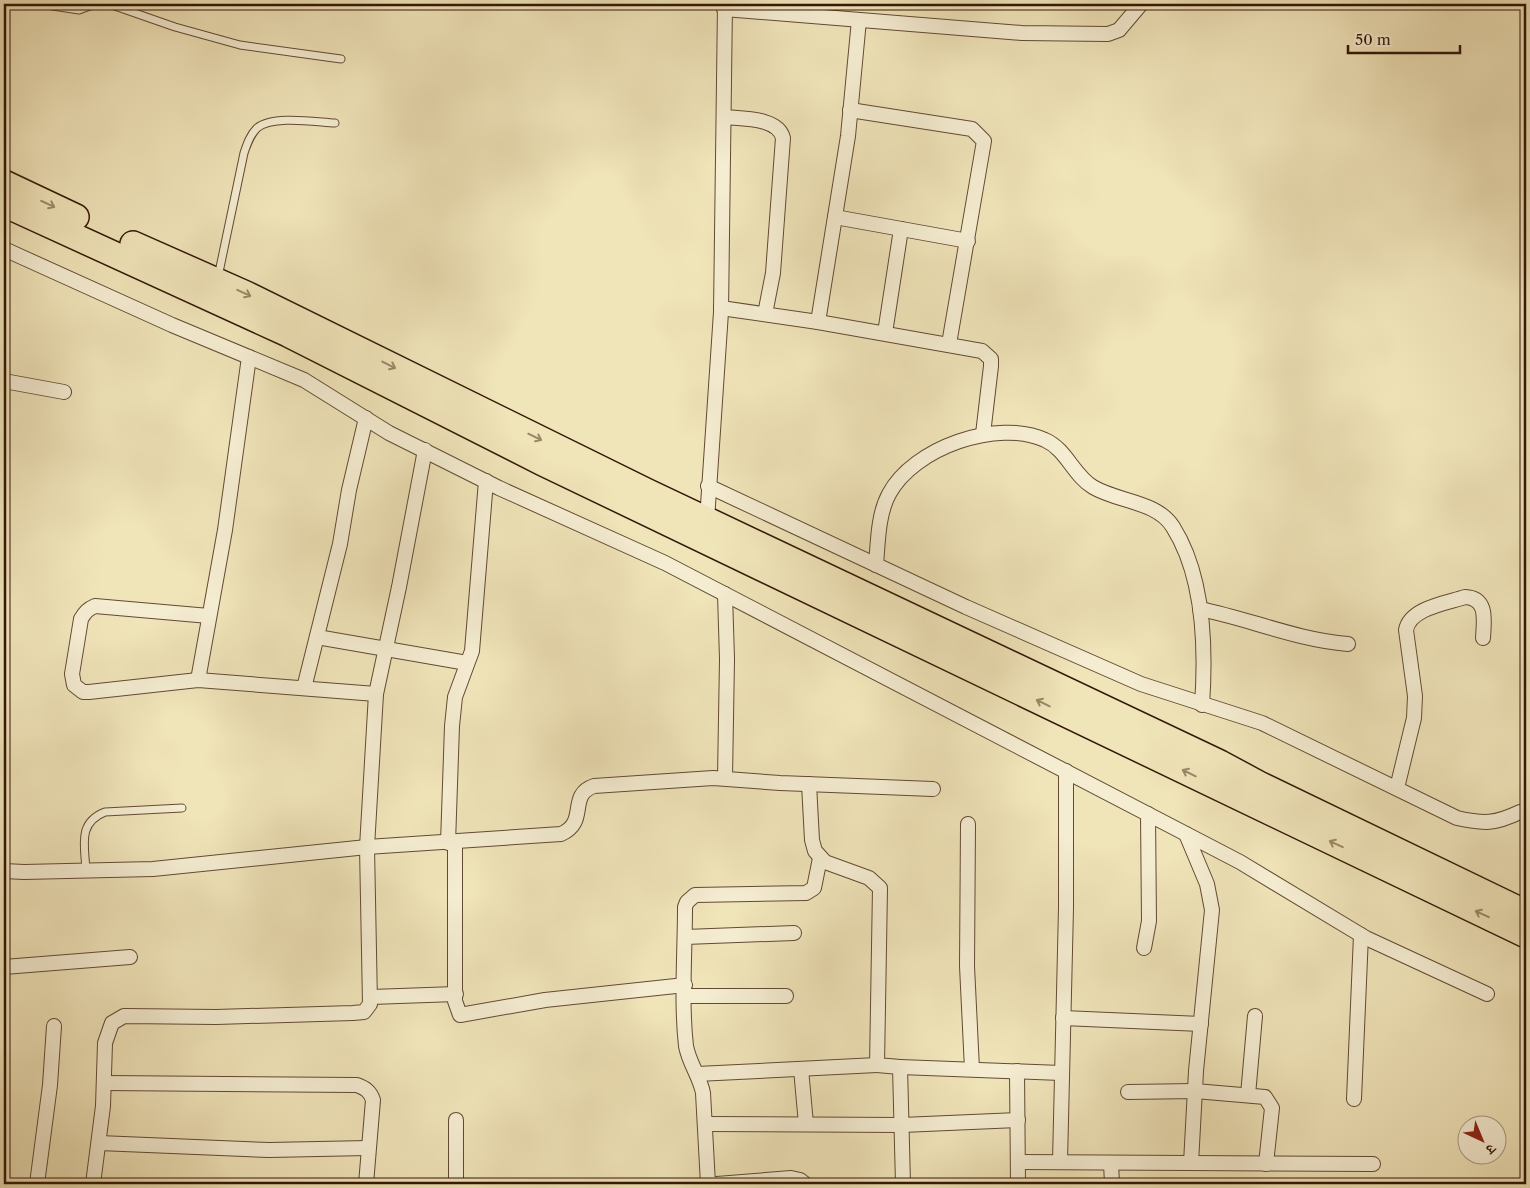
<svg xmlns="http://www.w3.org/2000/svg" width="1530" height="1188" font-family="'Libre Caslon Text','Noto Serif Devanagari',serif">
  <rect width="100%" height="100%" fill="#f0e4b9"/>
  <filter id="stains"><feTurbulence type="fractalNoise" baseFrequency=".004" numOctaves="4"/><feColorMatrix values="0 0 0 0 .2 0 0 0 0 .09 0 0 0 0 .02 0 0 0 .5 -.17"/></filter>
  <radialGradient id="worn" r=".72"><stop offset=".6" stop-color="#630" stop-opacity="0"/><stop offset="1" stop-color="#630" stop-opacity=".3"/></radialGradient>
  <g fill="none" stroke-linecap="round" stroke-linejoin="round">
    <!-- lane casing -->
    <g stroke="#624a33" stroke-width="9">
      <g id="lane">
        <path d="M40,4L79,10L95,4"/>
        <path d="M109,4L175,27L240,45L341,59"/>
        <path d="M218,277L244,153C247,144 250,135 257,128C273,115 315,122 335,123"/>
        <path d="M86,871C85,846 77,823 105,812L182,808"/>
      </g>
    </g>
    <!-- street casing -->
    <g stroke="#624a33" stroke-width="16">
      <g id="street">
        <path d="M724,9L1022,33L1108,34L1119,30L1141,4"/>
        <path d="M850,110L972,129L984,141L949,344"/>
        <path d="M724,117C741,119 778,117 783,138L773,273L765,314"/>
        <path d="M835,217L968,241"/>
        <path d="M4,249L172,325L304,380L389,433L499,488L665,563L1240,862L1366,938L1487,994"/>
        <path d="M721,308L818,322L982,351L991,359V366L983,434"/>
        <path d="M818,322L848,136L859,20"/>
        <path d="M885,333L901,229"/>
        <path d="M4,381L64,392"/>
        <path d="M708,486L966,607L1141,684L1262,723L1457,818C1484,824 1495,824 1520,812"/>
        <path d="M707,520L721,312L725,4"/>
        <path d="M876,565C878,542 878,514 889,494C913,448 998,418 1045,440C1066,449 1074,476 1093,487C1118,502 1157,501 1173,527C1204,576 1206,649 1202,705"/>
        <path d="M1200,609C1250,619 1297,640 1348,644"/>
        <path d="M209,616L95,606C88,609 85,612 81,619L72,674L74,685L83,692H89L198,680L376,694"/>
        <path d="M317,637L467,663"/>
        <path d="M198,680L225,530L249,357"/>
        <path d="M304,688L340,544L349,490L366,418"/>
        <path d="M725,778L727,659L725,594"/>
        <path d="M809,784L812,840L815,851L825,862L869,878L880,888L877,1065L900,1067L903,1184"/>
        <path d="M1397,788L1414,718L1415,696L1406,630C1410,608 1447,603 1465,597C1488,598 1484,620 1483,638"/>
        <path d="M968,824L967,966L972,1069"/>
        <path d="M1186,834L1207,884L1212,910L1196,1071L1191,1163"/>
        <path d="M448,843L452,726L455,697L472,651L486,481"/>
        <path d="M455,843V1001L460,1015L545,1000L685,985"/>
        <path d="M4,871L24,872L153,869L367,847L561,834C589,822 567,795 594,786L713,778L780,783L933,789"/>
        <path d="M685,937L794,933"/>
        <path d="M1144,948L1149,921L1148,814"/>
        <path d="M4,967L130,957"/>
        <path d="M685,996H786"/>
        <path d="M371,997L456,994"/>
        <path d="M1063,1018L1201,1024"/>
        <path d="M900,1067L1061,1073"/>
        <path d="M801,1069L806,1124"/>
        <path d="M1017,1071L1018,1184"/>
        <path d="M697,1074L877,1065"/>
        <path d="M104,1083L357,1085C365,1088 370,1091 373,1100L366,1184"/>
        <path d="M1128,1092L1195,1091L1265,1097L1272,1108L1266,1164"/>
        <path d="M1248,1095L1255,1016"/>
        <path d="M1354,1099L1361,935"/>
        <path d="M456,1120V1184"/>
        <path d="M705,1124L902,1125L1018,1120"/>
        <path d="M99,1143L269,1150L368,1148"/>
        <path d="M1018,1162L1373,1164"/>
        <path d="M1060,1162L1066,908V771"/>
        <path d="M1111,1163L1112,1184"/>
        <path d="M37,1184L50,1085L54,1026"/>
        <path d="M93,1184L103,1106L105,1043L112,1023L124,1016L216,1017L353,1013L364,1012L370,1004L367,847L376,694L399,587L425,450"/>
        <path d="M708,1184L703,1093C700,1077 689,1063 686,1046C681,1002 685,952 685,907L687,902L695,895L806,893L814,888L820,858"/>
        <path d="M717,1184L791,1178L800,1180L805,1184"/>
      </g>
    </g>
    <!-- highway casing -->
    <g stroke="#331706" stroke-width="28">
      <g id="highway">
        <path d="M4,183L76,217"/>
        <path d="M4,204L288,334L543,463L1526,935"/>
        <path d="M133,244L246,294L648,492L1220,763L1259,784L1526,913"/>
      </g>
    </g>
    <!-- lane -->
    <use href="#lane" stroke="#f5edd2" stroke-width="7"/>
    <!-- street -->
    <use href="#street" stroke="#f5edd2" stroke-width="14"/>
    <!-- highway -->
    <use href="#highway" stroke="#f0e4b9" stroke-width="25"/>
  </g>
  <!-- one-way arrows -->
  <defs><path id="oneway-shaft" d="M-6 0H5M1.5-3L5.5 0L1.5 3" fill="none" stroke-width="1.6" stroke-linecap="round" stroke-linejoin="round" transform="scale(1.25)"/></defs>
  <g stroke="#9b8868">
    <use href="#oneway-shaft" transform="translate(48 204) rotate(25)"/>
    <use href="#oneway-shaft" transform="translate(244 293) rotate(25)"/>
    <use href="#oneway-shaft" transform="translate(389 365) rotate(27)"/>
    <use href="#oneway-shaft" transform="translate(535 437) rotate(26)"/>
    <use href="#oneway-shaft" transform="translate(1043 703) rotate(-154)"/>
    <use href="#oneway-shaft" transform="translate(1189 773) rotate(-154)"/>
    <use href="#oneway-shaft" transform="translate(1336 844) rotate(-155)"/>
    <use href="#oneway-shaft" transform="translate(1482 914) rotate(-155)"/>
  </g>
  <!-- margin -->
  <rect width="1530" height="1188" fill="none" stroke="#f0e4b9" stroke-width="20"/>
  <rect x="5" y="5" width="1520" height="1178" fill="none" stroke="#331706" stroke-width="2.5"/>
  <rect x="10" y="10" width="1510" height="1168" fill="none" stroke="#331706"/>
  <!-- north arrow -->
  <g transform="translate(1482 1140) rotate(136)"><circle r="24" fill="#f5edd2" stroke="#a79780"/>
  <path d="M0-4L9 19L0 12L-9 19Z" fill="#8f2418"/>
  <text y="-8" font-size="14" font-weight="bold" text-anchor="middle" fill="#331706">उ</text>
  </g>
  <!-- scale -->
  <path d="M1348 45v8h112v-8" fill="none" stroke="#331706" stroke-width="2.5"/>
  <text x="1355" y="45" font-size="15" fill="#331706" stroke="#f5edd2" stroke-width="4" paint-order="stroke">50 m</text>
  <rect width="100%" height="100%" filter="url(#stains)"/>
  <rect width="100%" height="100%" fill="url(#worn)"/>
</svg>
